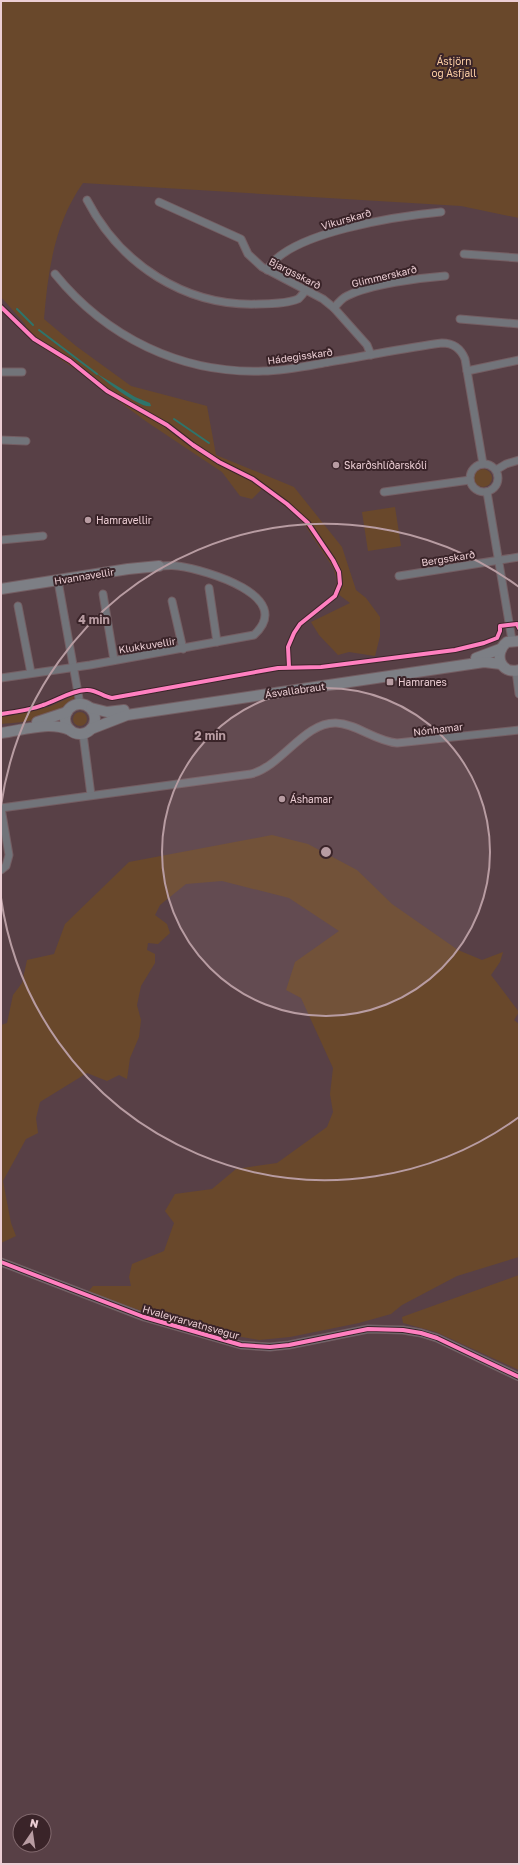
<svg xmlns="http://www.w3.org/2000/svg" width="520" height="1865" font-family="'Golos Text',sans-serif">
  <rect width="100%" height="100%" fill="#584046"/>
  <!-- green -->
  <g fill="#69482b">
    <path d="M1,1H519V218L461,206L83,183C54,224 48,271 44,319L76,346L131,386L207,406L216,455L294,487L342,547L356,590L366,598L380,617V636L375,656L349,652L338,655L319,635L311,622L350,603L334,591L337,582L334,569L300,518L262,489L252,499L240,496L222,472L147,422L75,369L30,339L25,324L1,297Z"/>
    <circle cx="483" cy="478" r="9"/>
    <path d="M395,507L401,546L368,551L362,512Z"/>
    <path d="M73,696H75C65,720 23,722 1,724V716L38,710L51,706Z"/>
    <circle cx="80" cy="719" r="7"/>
    <path d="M272,835L308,844L357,870L392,904L458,950L482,960L503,952L500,962L491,975L519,1012L514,1020L519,1024V1257L457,1276L402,1305L391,1314L359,1323L290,1337L259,1340L231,1335L139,1310L88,1292L93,1286H131L129,1277L132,1264L164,1251L174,1223L165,1211L175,1194L212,1189L236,1169L277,1163L327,1127L333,1112L330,1094L333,1068L301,998L286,990L295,962L339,931L289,898L222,881L186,884L160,905L155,915L167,924L170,933L158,944L148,943L147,950L155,954V963L141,986L137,1005L141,1020L139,1037L130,1058L127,1079L119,1075L107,1081L87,1073L40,1102L36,1118L38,1133L26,1139L3,1181L11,1223L16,1236L1,1243V1025L7,1023L13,995L22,983L27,960L54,954L65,924L129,862Z"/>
    <path d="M519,1275V1370L436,1332L403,1323L402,1317Z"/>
  </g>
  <!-- water -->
  <path fill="#2e746b" d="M96,373L135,397L150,403L151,406C142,410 104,380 96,373Z"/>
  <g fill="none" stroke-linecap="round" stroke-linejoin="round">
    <!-- stream -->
    <g stroke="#2e746b" stroke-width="2">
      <path d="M17,309L33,325"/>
      <path d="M39,330L97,374"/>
      <path d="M174,419L209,443"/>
    </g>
    <!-- street casing -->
    <g stroke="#745e63" stroke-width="9">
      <g id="street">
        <path d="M87,200C120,264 185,307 259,304C268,304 289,303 298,299C301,297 304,292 306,290"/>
        <path d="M159,202L241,239L248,254L262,267L323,299L334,308L367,345L371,355"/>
        <path d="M464,254L519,258"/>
        <path d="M267,270C288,232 399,216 441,212"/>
        <path d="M55,274C106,337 181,374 263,371C285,371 307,366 329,362C367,356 404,348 442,343C453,343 461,349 465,359L483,464"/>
        <path d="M334,308C338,303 342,298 347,296C370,284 419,278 445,276"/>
        <path d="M460,319L519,324"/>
        <path d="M467,371L519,360"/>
        <path d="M1,372H22"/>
        <path d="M1,440L26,441"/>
        <circle cx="484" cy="478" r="14"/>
        <path d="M496,470L506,464L519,460"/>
        <path d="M384,492L470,480"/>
        <path d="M487,492L512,640"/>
        <path d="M1,540L43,536"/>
        <path d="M399,576L519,557"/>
        <path d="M58,581L80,704"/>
        <path d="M209,588L217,642"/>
        <path d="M103,594L114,660"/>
        <path d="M172,601L183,649"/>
        <path d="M18,606L31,673"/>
        <path d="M516,671L519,694"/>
        <path d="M1,678L90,665L254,635C296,596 206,570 178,566C172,565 165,566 159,566"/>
        <path d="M83,734L91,795"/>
        <path d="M1,808L251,774C282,766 304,722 336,723C357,724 375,741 397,743L519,730"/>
        <path d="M1,870L6,866L9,855L1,808"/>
        <path d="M1,1262L144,1317L241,1345L270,1347L289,1345L368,1329L403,1330L421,1333L437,1338L519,1377"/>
      </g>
    </g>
    <!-- secondary casing -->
    <g stroke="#745e63" stroke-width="12">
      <g id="secondary">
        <path d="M1,589L128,569L159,566"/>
        <path d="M519,641L507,642C493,653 500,675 519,670"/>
        <path d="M476,658L500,649"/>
        <circle cx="80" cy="719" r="15"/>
        <path d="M91,708L107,712L124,710"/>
        <path d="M37,722L67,712"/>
        <path d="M91,729L127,715L484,662L501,664"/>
        <path d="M1,733C24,730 48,721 70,730"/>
      </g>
    </g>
    <!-- street -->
    <use href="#street" stroke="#72747a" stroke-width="7"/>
    <!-- secondary -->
    <use href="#secondary" stroke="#7d7f85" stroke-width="10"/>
    <!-- cycleway casing -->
    <g stroke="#3a2429" stroke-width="6">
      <g id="cycleway">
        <path d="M1,307L34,339L70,361L107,391L167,425L193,445L219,462L253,479L287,504L308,523L333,560L339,572L340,584L335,596L300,624L294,633L288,647L289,667"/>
        <path d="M1,714C15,712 30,710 43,705C58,700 70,691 86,690C96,689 103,697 112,698L278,668L321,667L455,650L484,643L497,638L500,631V626L517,624L519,628"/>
        <path d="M1,1262L144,1317L241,1345L270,1347L289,1345L368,1329L403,1330L421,1333L437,1338L519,1377"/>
      </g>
    </g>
    <!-- cycleway -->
    <use href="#cycleway" stroke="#ff80c0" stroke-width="4"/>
  </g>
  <!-- distance rings -->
  <circle cx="326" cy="852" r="164" fill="#b89ca2" fill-opacity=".12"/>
  <g fill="none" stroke="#b89ca2" stroke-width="2">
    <circle cx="326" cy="852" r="164"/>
    <path d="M519 1117A328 328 0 0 1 1 898M1 806A328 328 0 0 1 519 587"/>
  </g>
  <!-- markers -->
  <g fill="#b89ca2" stroke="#3a2429" stroke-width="1.5">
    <circle cx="336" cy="465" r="4"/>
    <circle cx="88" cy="520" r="4"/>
    <rect x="386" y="678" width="8" height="8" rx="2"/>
    <circle cx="282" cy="799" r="4"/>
  </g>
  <g text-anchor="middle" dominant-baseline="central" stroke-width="4" stroke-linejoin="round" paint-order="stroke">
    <!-- park labels -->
    <g font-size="10" fill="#fdcfa5" stroke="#3a2429">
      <text x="454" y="61">Ástjörn<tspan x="454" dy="12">og Ásfjall</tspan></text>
    </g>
    <!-- street labels -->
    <g font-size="10" fill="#ecced4" stroke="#3a2429">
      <text transform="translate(346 219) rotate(-16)">Vikurskarð</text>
      <text transform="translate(295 273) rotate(27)">Bjargsskarð</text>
      <text transform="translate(384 276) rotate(-13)">Glimmerskarð</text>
      <text transform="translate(300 356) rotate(-8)">Hádegisskarð</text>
      <text transform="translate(448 558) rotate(-9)">Bergsskarð</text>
      <text transform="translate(84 576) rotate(-9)">Hvannavellir</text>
      <text transform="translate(147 645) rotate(-9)">Klukkuvellir</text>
      <text transform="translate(295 690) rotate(-8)">Ásvallabraut</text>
      <text transform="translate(438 729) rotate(-7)">Nónhamar</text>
      <text transform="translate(191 1322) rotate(16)">Hvaleyrarvatnsvegur</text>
    </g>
    <!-- poi labels -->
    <g font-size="10" fill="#ecced4" stroke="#3a2429" text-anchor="start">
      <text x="344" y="465">Skarðshlíðarskóli</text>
      <text x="96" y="520">Hamravellir</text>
      <text x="398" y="682">Hamranes</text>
      <text x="290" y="799">Áshamar</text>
    </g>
  </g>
  <circle cx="326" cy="852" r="6" fill="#b89ca2" stroke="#3a2429" stroke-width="2"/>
  <g font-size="12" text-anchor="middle" font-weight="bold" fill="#b89ca2" stroke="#3a2429" stroke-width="4" stroke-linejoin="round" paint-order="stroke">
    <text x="94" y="624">4 min</text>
    <text x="210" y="740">2 min</text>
  </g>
  <!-- border -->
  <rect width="520" height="1865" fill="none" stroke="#ecced4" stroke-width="4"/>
  <!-- north arrow -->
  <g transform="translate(32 1833) rotate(13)"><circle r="19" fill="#3a2429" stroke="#81686d"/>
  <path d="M0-3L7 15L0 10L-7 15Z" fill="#b89ca2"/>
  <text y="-6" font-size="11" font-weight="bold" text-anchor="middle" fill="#ecced4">N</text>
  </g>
</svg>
